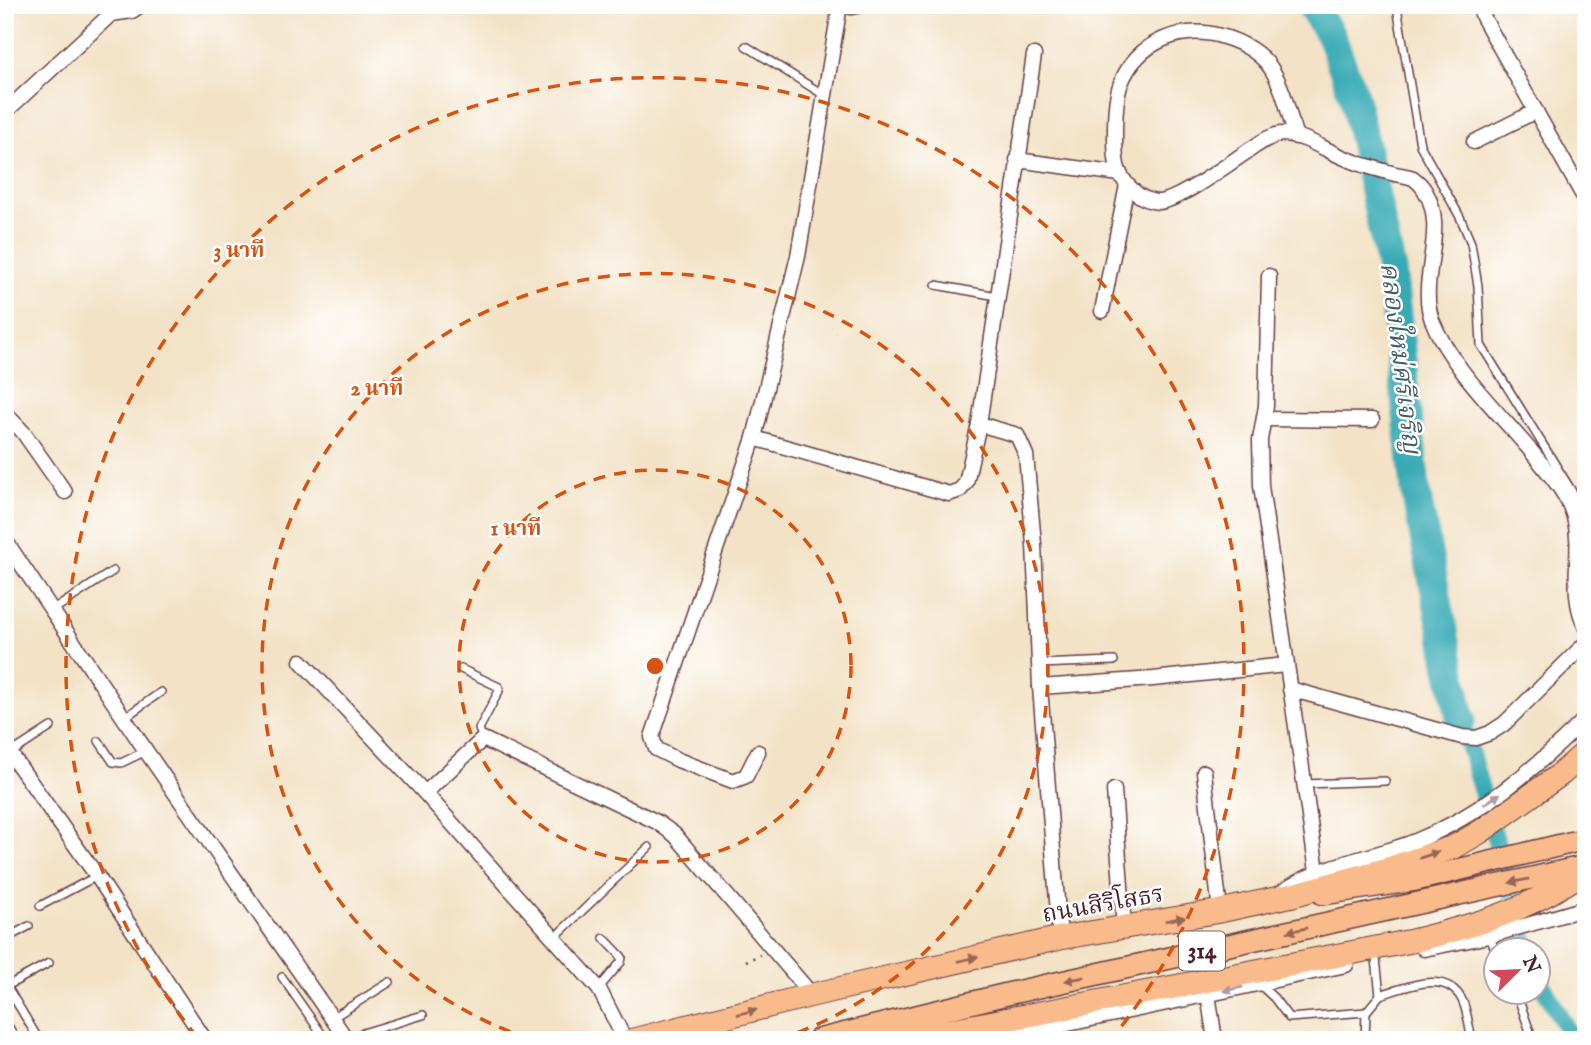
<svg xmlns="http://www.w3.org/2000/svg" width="1591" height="1045" font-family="'IM FELL English','Noto Serif Thai',serif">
  <rect width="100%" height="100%" fill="#fff"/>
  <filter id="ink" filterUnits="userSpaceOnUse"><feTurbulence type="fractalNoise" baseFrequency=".0143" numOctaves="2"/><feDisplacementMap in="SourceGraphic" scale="14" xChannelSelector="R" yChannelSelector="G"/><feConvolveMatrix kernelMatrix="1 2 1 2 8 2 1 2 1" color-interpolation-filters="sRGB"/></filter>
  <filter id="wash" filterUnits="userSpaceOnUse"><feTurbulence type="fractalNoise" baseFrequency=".00686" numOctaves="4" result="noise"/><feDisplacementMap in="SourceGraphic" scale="28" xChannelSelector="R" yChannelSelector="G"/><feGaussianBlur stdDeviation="1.57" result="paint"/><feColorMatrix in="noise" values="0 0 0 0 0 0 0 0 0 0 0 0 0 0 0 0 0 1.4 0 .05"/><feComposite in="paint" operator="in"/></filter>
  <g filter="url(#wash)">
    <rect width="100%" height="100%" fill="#f3e2c6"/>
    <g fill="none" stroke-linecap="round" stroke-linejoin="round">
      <!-- canal -->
      <g stroke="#39aab5" stroke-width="18">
        <path d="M1461,720L1528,950"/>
        <path d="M1538,977L1573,1040"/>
      </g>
      <!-- river -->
      <path stroke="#39aab5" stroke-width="30" d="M1311,5L1331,36L1354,97L1392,273L1416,494L1461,720"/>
    </g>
  </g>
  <g filter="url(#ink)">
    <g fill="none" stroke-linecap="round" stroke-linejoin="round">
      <!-- service casing -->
      <g stroke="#633c42" stroke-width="10">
        <g id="service">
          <path d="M1398,13L1420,145L1460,217L1471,243L1478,286L1481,345L1586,514"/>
          <path d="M746,46L824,95"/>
          <path d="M936,285L997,296"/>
          <path d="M53,610L113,571"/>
          <path d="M1039,664L1114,661"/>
          <path d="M461,669L499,687V691L479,729L483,739"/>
          <path d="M124,718L161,692"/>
          <path d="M99,741L113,762L121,763L146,751"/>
          <path d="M11,753L51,727"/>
          <path d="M1305,784L1385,781"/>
          <path d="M40,906L97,876"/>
          <path d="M1489,936L1496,951"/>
          <path d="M554,938L649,847"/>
          <path d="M5,939L29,926"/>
          <path d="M282,977L326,1040"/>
          <path d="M5,983L39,1040"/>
          <path d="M1259,984L1274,998L1289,1018L1366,1012"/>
          <path d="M7,986L49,963"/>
          <path d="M599,988L621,962L622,957L604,938"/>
          <path d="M1516,992L1533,1040"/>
          <path d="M1380,995C1407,987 1448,968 1463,1002C1468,1014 1469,1028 1472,1040"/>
          <path d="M332,1018L390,982"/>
          <path d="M5,1020L16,1040"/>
          <path d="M346,1038L423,1015"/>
          <path d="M1365,1040L1366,1012L1380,995L1376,959"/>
        </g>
      </g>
      <!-- minor casing -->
      <g stroke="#633c42" stroke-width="17">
        <g id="minor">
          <path d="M845,5L852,7L861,5"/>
          <path d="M1479,5L1483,17L1586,201"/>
          <path d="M111,14L132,11L141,5"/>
          <path d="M5,112L111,14L115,5"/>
          <path d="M1296,137C1289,115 1284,89 1272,70C1262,53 1241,42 1224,37C1182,24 1138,41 1121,83C1115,98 1115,120 1115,136C1115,162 1115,176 1137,194C1143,198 1151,202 1159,202C1179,201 1232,161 1251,149C1260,143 1272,134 1283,134C1306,135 1329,153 1350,160C1365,166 1380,170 1395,174C1401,175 1408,176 1413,178C1417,181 1423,187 1425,191C1449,229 1417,280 1432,320C1452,371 1506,419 1540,462C1553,478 1568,496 1574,517C1584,555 1567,590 1586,628"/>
          <path d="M1474,142L1536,111"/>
          <path d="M1017,160L1120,174"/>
          <path d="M1269,276L1266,406L1260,440L1261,486L1317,871"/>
          <path d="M1102,311L1127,185"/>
          <path d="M5,413L23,432L65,492"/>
          <path d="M1264,419L1372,420"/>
          <path d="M979,424L1017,435L1026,455L1034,544L1040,687L1060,938"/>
          <path d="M754,438L949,494L960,490L966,483L979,424L1034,55"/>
          <path d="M5,540L146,751L347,1040"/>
          <path d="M301,661L425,793L599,989L625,1040"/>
          <path d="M1040,687L1153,679L1286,665"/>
          <path d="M1290,689L1462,737L1476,738L1490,733L1504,724L1586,643"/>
          <path d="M5,746L97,876L205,1040"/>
          <path d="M758,752L746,776L733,781L678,760L656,749L652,737L754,438L798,256L840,5"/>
          <path d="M1204,772L1220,911"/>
          <path d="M1114,790L1124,928"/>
          <path d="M425,793L483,739L657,822L675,835L812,995"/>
          <path d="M1279,894C1323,862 1369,860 1418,840C1482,814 1537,767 1586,718"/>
          <path d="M1424,949L1489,936L1586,908"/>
          <path d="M1208,994L1215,1040"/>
          <path d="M992,1040L1346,965"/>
        </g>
      </g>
      <!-- primary casing -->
      <g stroke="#633c42" stroke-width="24">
        <g id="primary">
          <path d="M1323,894L1416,880L1586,839"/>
          <path d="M818,1040L1007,994L1586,866"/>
        </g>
      </g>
      <!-- trunk casing -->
      <g stroke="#633c42" stroke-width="25">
        <g id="trunk">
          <path d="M633,1040L812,995L1060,938L1220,911L1293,895L1391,868L1454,847L1480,832L1561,774L1586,752"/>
          <path d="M900,1040L1412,941C1477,925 1530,910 1586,870"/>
        </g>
      </g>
      <!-- path -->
      <path stroke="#633c42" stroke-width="2.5" stroke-dasharray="2 5" stroke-linecap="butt" d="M746,961L760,955"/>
      <!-- service -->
      <use href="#service" stroke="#fff" stroke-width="7"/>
      <!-- minor -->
      <use href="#minor" stroke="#fff" stroke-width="14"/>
      <!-- primary -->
      <use href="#primary" stroke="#fabb8c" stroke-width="21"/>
      <!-- trunk -->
      <use href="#trunk" stroke="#fabb8c" stroke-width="23"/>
    </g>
    <!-- one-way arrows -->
    <defs><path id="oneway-solid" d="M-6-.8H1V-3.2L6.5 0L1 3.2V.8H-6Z" transform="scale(1.75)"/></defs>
    <g fill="#ae9aa0">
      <use href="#oneway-solid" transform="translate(1492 799) rotate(-34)"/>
      <use href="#oneway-solid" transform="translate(1233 989) rotate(168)"/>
    </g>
    <g fill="#996557">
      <use href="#oneway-solid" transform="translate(1429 855) rotate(-19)"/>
      <use href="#oneway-solid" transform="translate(1519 881) rotate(168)"/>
      <use href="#oneway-solid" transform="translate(1175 919) rotate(-10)"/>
      <use href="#oneway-solid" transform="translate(1297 930) rotate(168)"/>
      <use href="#oneway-solid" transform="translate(968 959) rotate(-13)"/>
      <use href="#oneway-solid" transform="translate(1075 979) rotate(168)"/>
      <use href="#oneway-solid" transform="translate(747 1012) rotate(-14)"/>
    </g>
  </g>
  <!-- distance rings -->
  <g fill="none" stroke="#d8530f" stroke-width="3.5" stroke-dasharray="12 9">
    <circle cx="655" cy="666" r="196"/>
    <path d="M530 1039A393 393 0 1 1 780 1039"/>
    <path d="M197 1037A589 589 0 1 1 1113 1037"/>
  </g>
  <g text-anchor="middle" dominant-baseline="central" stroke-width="5" stroke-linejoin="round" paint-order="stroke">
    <!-- shield labels -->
    <rect fill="#fff" stroke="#80626b" stroke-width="2" x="1179" y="931.5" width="46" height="39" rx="5"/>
    <g font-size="23" font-weight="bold" fill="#4a1f2b">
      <text x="1202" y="951">314</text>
    </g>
    <!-- street labels -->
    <g font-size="24" fill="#4a1f2b" stroke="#fff">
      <text transform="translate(1103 905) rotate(-10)">ถนนสิริโสธร</text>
    </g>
    <!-- water labels -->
    <g font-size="26" font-style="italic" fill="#425e69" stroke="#fff">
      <text transform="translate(1400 358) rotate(83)">คลองใหม่ศรีเจริญ</text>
    </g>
  </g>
  <circle cx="655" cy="666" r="10" fill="#d8530f" stroke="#fff" stroke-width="3.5"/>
  <g font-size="21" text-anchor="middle" font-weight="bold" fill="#d8530f" stroke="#fff" stroke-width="5" stroke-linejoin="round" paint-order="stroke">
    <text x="239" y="257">3 นาที</text>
    <text x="377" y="395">2 นาที</text>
    <text x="516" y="535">1 นาที</text>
  </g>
  <!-- margin -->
  <rect width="1591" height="1045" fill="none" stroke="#fff" stroke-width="28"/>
  <!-- north arrow -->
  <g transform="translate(1517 971) rotate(66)"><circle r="33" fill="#ffffff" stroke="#b7a5aa" stroke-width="2"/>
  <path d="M0-5L12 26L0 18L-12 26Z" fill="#d1495b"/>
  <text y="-10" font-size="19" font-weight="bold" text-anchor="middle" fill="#4a1f2b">N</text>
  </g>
</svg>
